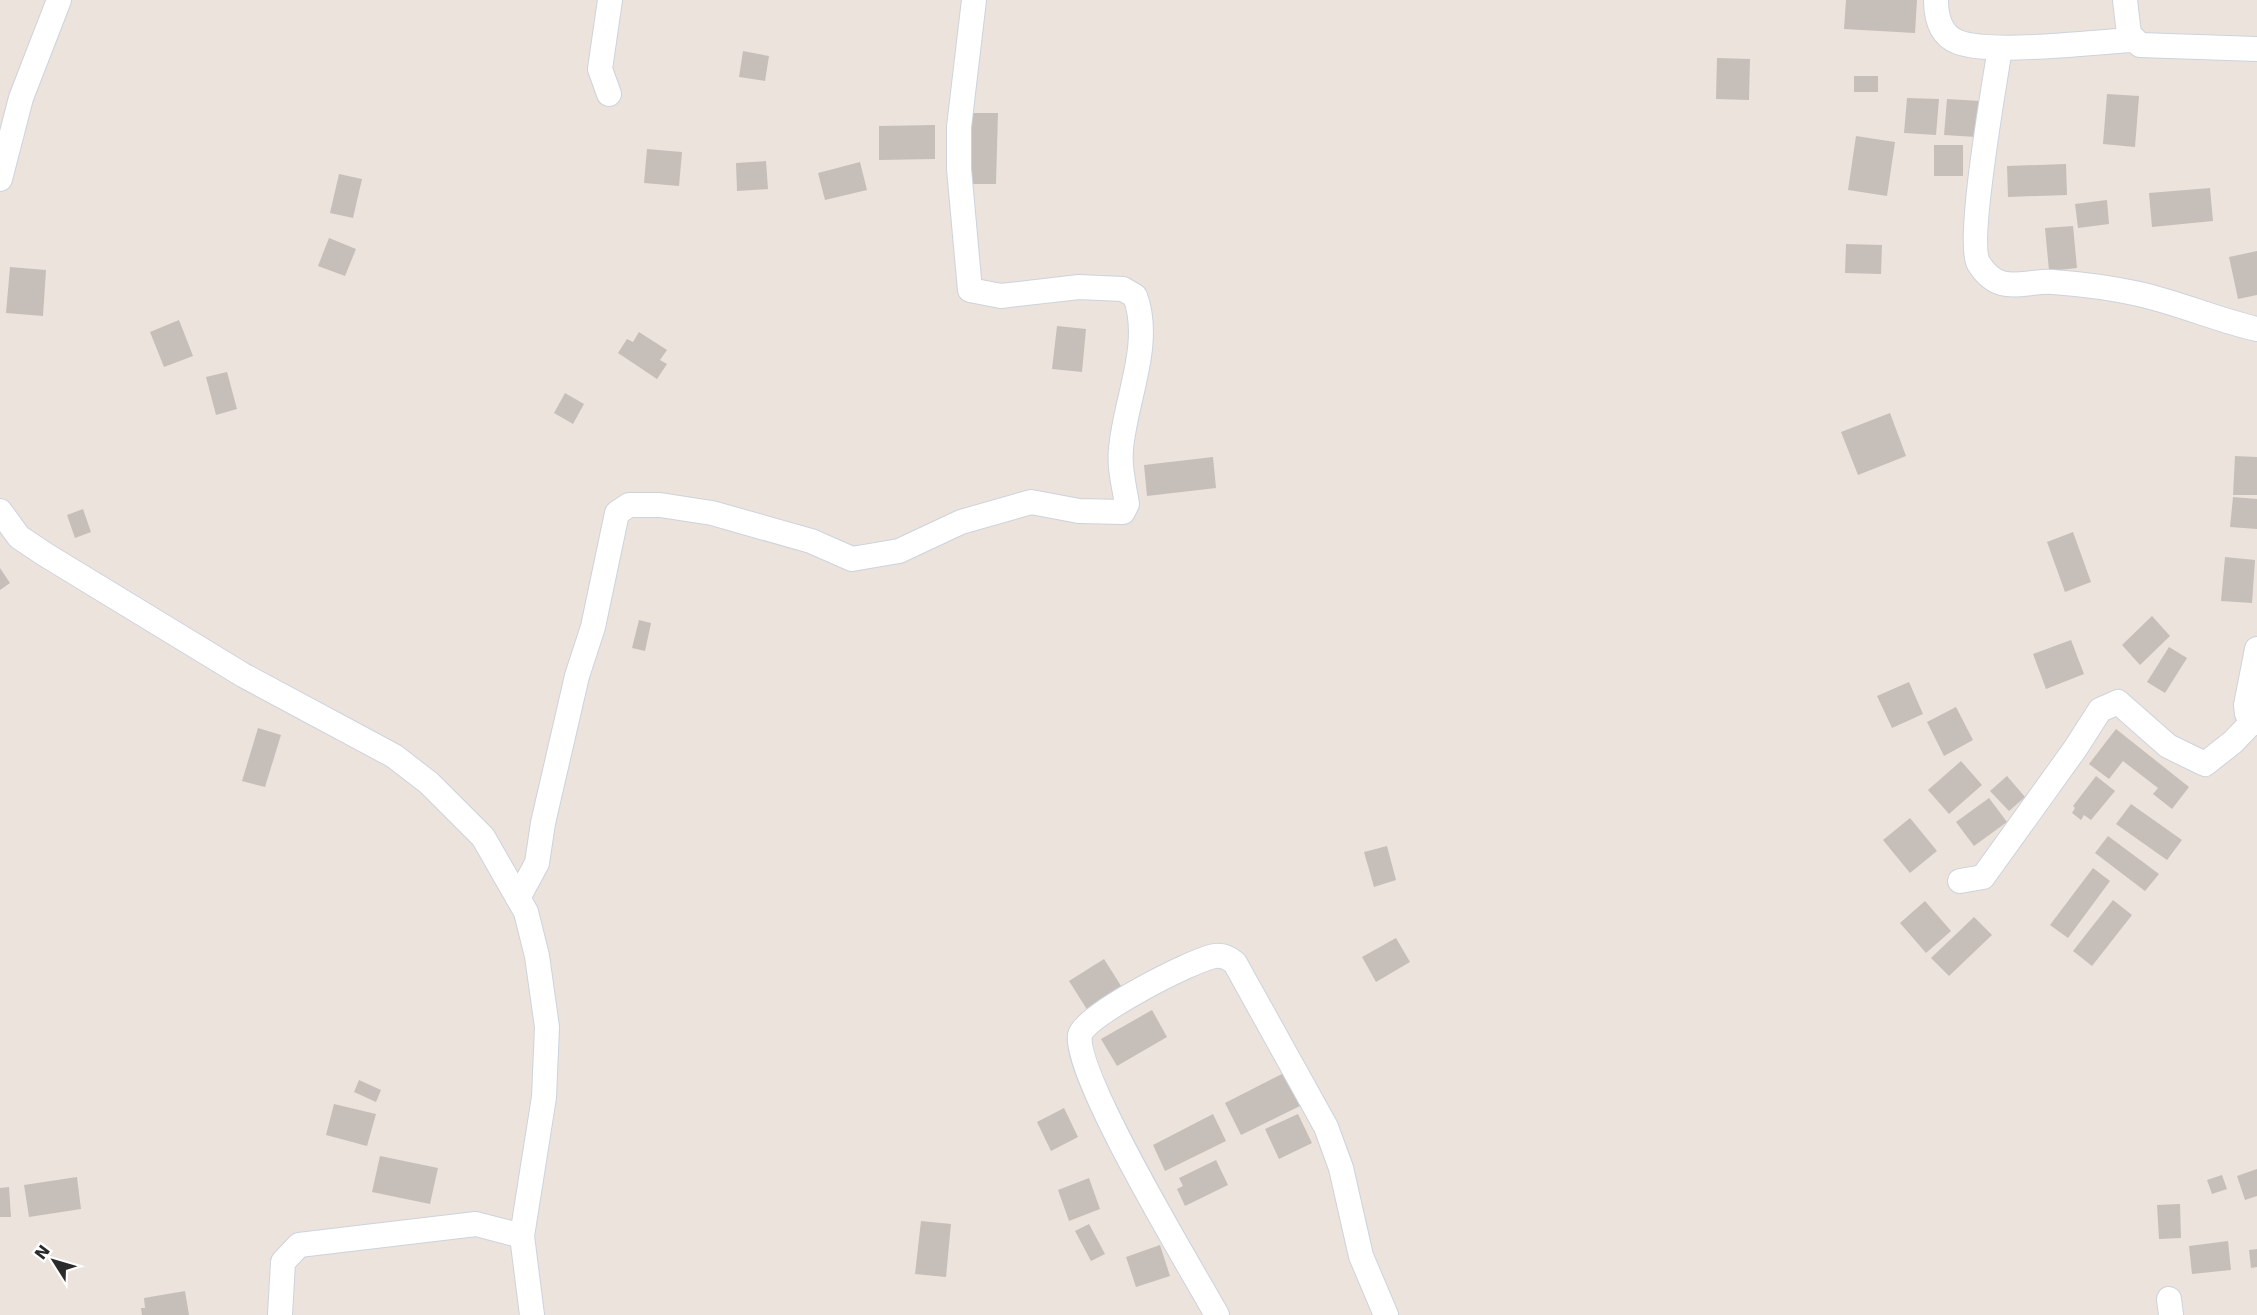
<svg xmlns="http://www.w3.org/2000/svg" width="2257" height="1315" font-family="'DejaVu Sans',sans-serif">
  <rect width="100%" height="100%" fill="#ede3dd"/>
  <!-- building -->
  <g fill="#c6beb9">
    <path d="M1846,0H1917L1915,33L1844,29Z"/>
    <path d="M743,51L769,56L765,81L739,77Z"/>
    <path d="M1717,58L1750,59L1749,100L1716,99Z"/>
    <rect x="1854" y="76" width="24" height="16"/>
    <path d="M2107,94L2139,96L2135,147L2103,144Z"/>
    <path d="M1907,98L1939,99L1936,135L1904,133Z"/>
    <path d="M1947,99L1980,101L1976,137L1944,135Z"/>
    <path d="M971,113H998L996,184H969Z"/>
    <path d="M935,125V159L879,160V126Z"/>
    <path d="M1856,136L1895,142L1887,196L1848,190Z"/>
    <rect x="1934" y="145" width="29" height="31"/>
    <path d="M647,149L682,152L679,186L644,183Z"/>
    <path d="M766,161L768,189L737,191L736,163Z"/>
    <path d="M860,162L867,190L825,200L818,173Z"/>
    <path d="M2066,164L2067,195L2008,197L2007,166Z"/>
    <path d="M339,174L362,179L353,218L330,213Z"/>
    <path d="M2210,188L2213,221L2152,227L2149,193Z"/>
    <path d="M2107,200L2109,224L2078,228L2075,204Z"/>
    <path d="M2073,226L2077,268L2049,271L2045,228Z"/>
    <path d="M329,238L356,249L345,276L318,266Z"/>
    <path d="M1846,244L1882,245L1881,274L1845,273Z"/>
    <path d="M2257,251V295L2238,299L2229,257Z"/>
    <path d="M10,267L46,270L43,316L6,313Z"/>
    <path d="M179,320L193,356L164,367L150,332Z"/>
    <path d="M1057,326L1086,329L1082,372L1052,369Z"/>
    <path d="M639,332L667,350L660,360L667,364L657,379L618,353L627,339L633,342Z"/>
    <path d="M227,372L237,409L216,415L206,377Z"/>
    <path d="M565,393L584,404L573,424L554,413Z"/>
    <path d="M1890,413L1906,456L1858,475L1841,432Z"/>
    <path d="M2235,456L2257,457V495H2233Z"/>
    <path d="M1213,457L1216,488L1147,496L1144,465Z"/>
    <path d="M2233,497L2257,499V529L2230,527Z"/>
    <path d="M83,509L91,532L75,538L67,515Z"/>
    <path d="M2073,532L2091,582L2065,592L2047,542Z"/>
    <path d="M2225,557L2255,560L2252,603L2221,601Z"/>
    <path d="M0,568L10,583L0,590Z"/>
    <path d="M2152,616L2170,636L2140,665L2122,645Z"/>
    <path d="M639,620L651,623L645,651L632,648Z"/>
    <path d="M2071,640L2084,674L2046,689L2033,654Z"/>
    <path d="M2169,647L2187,658L2165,693L2147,682Z"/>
    <path d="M1909,682L1923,714L1892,728L1877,696Z"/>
    <path d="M1956,707L1973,740L1944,756L1927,722Z"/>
    <path d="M258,728L281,735L265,787L242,781Z"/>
    <path d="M2116,729L2189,787L2172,809L2153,794L2158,788L2123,761L2109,779L2089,764Z"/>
    <path d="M1961,761L1982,785L1949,814L1928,790Z"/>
    <path d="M2007,776L2025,797L2009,811L1990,791Z"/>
    <path d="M2096,776L2115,791L2091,820L2084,815L2081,820L2072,813L2075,808L2073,806Z"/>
    <path d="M1989,798L2007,822L1974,846L1956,822Z"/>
    <path d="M2131,804L2182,840L2167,860L2116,824Z"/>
    <path d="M1910,818L1937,851L1910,873L1883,840Z"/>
    <path d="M2108,836L2159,874L2145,891L2095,853Z"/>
    <path d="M1387,846L1396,880L1374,887L1364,852Z"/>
    <path d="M2093,868L2110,881L2068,938L2050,925Z"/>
    <path d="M2113,900L2132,915L2092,966L2073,951Z"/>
    <path d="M1925,901L1951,931L1926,953L1900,923Z"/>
    <path d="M1974,917L1992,935L1949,976L1931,958Z"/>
    <path d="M1396,938L1410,962L1376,982L1362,957Z"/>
    <path d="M1104,959L1123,989L1088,1011L1069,981Z"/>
    <path d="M1152,1010L1167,1037L1117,1066L1101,1039Z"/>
    <path d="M1284,1073L1300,1106L1241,1135L1225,1103Z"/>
    <path d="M359,1080L381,1090L376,1102L354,1092Z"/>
    <path d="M334,1104L376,1114L367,1146L326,1135Z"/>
    <path d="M1064,1108L1078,1137L1051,1151L1037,1122Z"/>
    <path d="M1213,1114L1226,1141L1165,1171L1153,1145Z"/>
    <path d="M1298,1114L1312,1143L1279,1159L1265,1129Z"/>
    <path d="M380,1156L438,1168L430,1204L372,1192Z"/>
    <path d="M1216,1160L1228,1185L1185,1206L1177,1189L1183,1186L1179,1178Z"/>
    <path d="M2257,1169V1196L2245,1200L2237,1176Z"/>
    <path d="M2222,1175L2227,1189L2212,1194L2207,1180Z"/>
    <path d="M77,1177L81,1209L29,1217L24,1185Z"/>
    <path d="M1089,1178L1100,1209L1069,1221L1058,1190Z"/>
    <path d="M9,1187L11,1217H0V1188Z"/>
    <path d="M2180,1204L2181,1238L2159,1239L2157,1205Z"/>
    <path d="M921,1221L951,1224L946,1277L915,1274Z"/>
    <path d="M1089,1224L1105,1254L1091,1261L1075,1231Z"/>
    <path d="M2228,1241L2231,1270L2192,1274L2189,1246Z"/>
    <path d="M1160,1245L1170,1276L1136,1287L1126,1257Z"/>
    <path d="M2257,1249V1267L2251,1268L2249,1250Z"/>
    <path d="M185,1291L189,1315H142L141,1308H145L144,1298Z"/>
  </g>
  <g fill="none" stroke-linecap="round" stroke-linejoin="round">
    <!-- minor casing -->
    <g stroke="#ccd3dd" stroke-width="26">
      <g id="minor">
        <path d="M1936,0C1936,17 1940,35 1958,42C1992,55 2091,42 2133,40"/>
        <path d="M2125,0L2129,34L2140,45L2257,49"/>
        <path d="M2000,48C1995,81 1966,243 1979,264C2000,297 2024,280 2053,282C2081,284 2112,288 2139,294C2179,303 2217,320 2257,329"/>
        <path d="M609,94L600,69L610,0"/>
        <path d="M0,179L21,98L59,0"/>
        <path d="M0,511L19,537L46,555L243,675L394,756L429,783L483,837L526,912L537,956L547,1027L544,1097L522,1236L532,1315"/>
        <path d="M2257,649L2246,705L2247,714L2257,723"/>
        <path d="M1960,881L1983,877L2075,749L2100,710L2118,702L2168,746L2205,764L2233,742L2253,721"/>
        <path d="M518,898L537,863L543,823L577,676L593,627L617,513L629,505H660L712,513L811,541L852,559L899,551L961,522L1031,502L1079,511L1123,512L1127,504C1124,485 1119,468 1121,449C1125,400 1153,344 1135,296L1123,289L1079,287L1001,296L970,290L959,169V127L974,0"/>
        <path d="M2169,1299L2171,1315"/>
        <path d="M280,1315L283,1262L299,1245L476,1224L522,1236"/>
        <path d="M1217,1315C1192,1270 1073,1074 1080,1035C1083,1016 1194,959 1215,956C1223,955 1229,958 1235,963L1326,1127L1341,1168L1361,1256L1386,1315"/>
      </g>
    </g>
    <!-- minor -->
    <use href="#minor" stroke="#fff" stroke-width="24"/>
  </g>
  <!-- north arrow -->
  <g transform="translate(54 1261) rotate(307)" stroke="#ffffff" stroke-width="4.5" paint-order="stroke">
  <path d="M0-4.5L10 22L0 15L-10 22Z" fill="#2b2b2b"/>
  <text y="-9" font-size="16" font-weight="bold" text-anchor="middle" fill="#2b2b2b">N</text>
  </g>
</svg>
